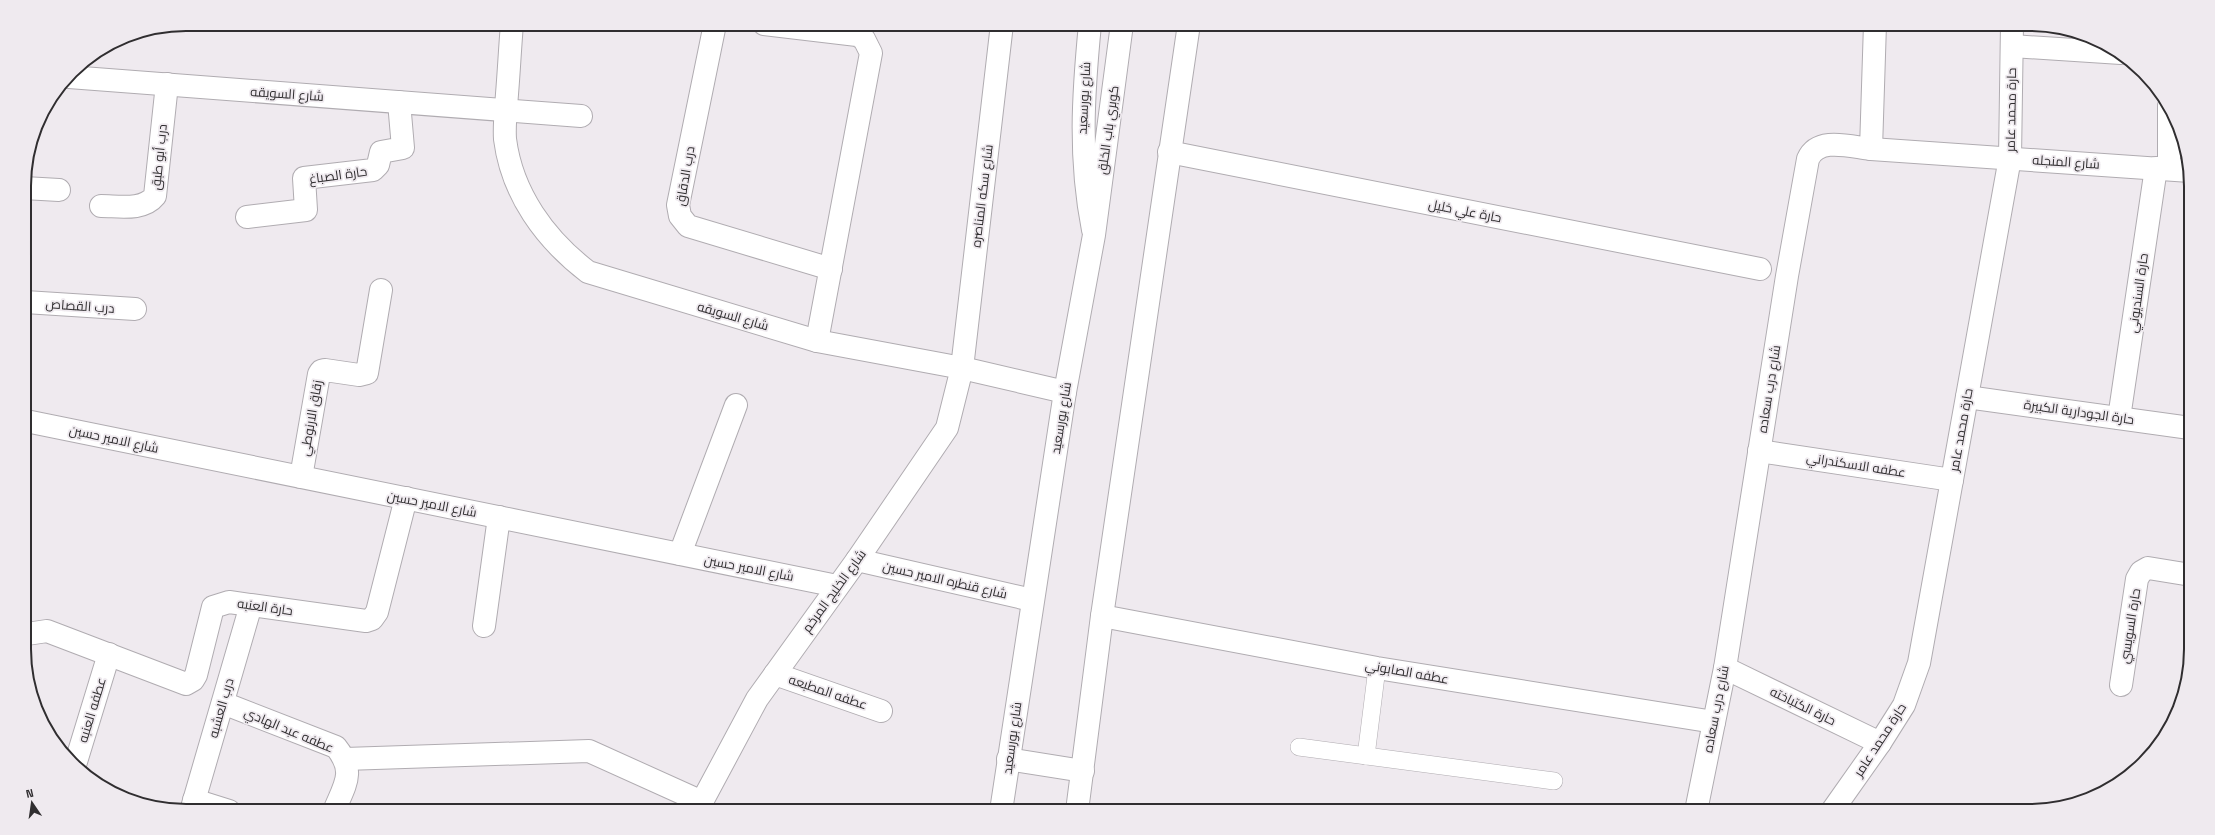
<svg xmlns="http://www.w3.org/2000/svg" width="2215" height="835" font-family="'Space Grotesk',Cairo,sans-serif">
  <rect width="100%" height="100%" fill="#efeaef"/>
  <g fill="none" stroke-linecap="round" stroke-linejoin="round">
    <!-- service casing -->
    <g stroke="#b0acb1" stroke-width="18">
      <g id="service">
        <path d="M1299,747L1554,781"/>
        <path d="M1366,756L1377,668"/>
      </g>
    </g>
    <!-- minor casing -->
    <g stroke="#b0acb1" stroke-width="24">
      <g id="minor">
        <path d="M512,24C510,47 509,70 507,94C506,108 504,125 505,139C512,194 545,239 588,272L817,341L962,368L1065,392"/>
        <path d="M715,24L678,205L680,216L688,226L831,269"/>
        <path d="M764,24L857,35L864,39L871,53L817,341"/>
        <path d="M1090,24C1083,96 1079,158 1093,230"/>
        <path d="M2012,46L2121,53"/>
        <path d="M69,77L581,116"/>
        <path d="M1871,149L2190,171"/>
        <path d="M1169,152L1760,269"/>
        <path d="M2169,169V106"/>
        <path d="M24,188L59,190"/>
        <path d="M101,206C119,206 143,211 155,196L167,84"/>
        <path d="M247,217L306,210L304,178L373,170L378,165L381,152L403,148L399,102"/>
        <path d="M25,302L135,309"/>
        <path d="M1967,397L2190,428"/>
        <path d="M2119,418L2156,168"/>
        <path d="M26,421L837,586"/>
        <path d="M1759,451L1952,480"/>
        <path d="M301,477L319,374L321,371L325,370L359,375L367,373L381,290"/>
        <path d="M680,554L736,405"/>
        <path d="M857,560L1032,600"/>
        <path d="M1102,616L1377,668L1714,722"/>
        <path d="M484,626L499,517"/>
        <path d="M27,634L47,631L186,684L193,680L196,675L213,607L229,602L366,621L372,619L377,612L406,498"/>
        <path d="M1725,668L1880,743"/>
        <path d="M775,674L881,711"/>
        <path d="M2121,685L2137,579L2141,572L2148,568L2191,575"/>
        <path d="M223,703L336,747C356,772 345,784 334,811"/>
        <path d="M345,759L589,751L702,802"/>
        <path d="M75,765L109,654"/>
        <path d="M194,800L229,811"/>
        <path d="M191,811L251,605"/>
        <path d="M697,811L757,699L857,560L947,428L962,368L1002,24"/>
        <path d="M1696,811L1725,668L1787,276L1808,159C1818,136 1851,147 1871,149L1875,24"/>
        <path d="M1832,811L1880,743L1904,705L1919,663L2010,158L2012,24"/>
      </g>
    </g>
    <!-- primary casing -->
    <g stroke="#b0acb1" stroke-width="24">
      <g id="primary">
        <path d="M1008,759L1083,771"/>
        <path d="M1001,811L1065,392L1094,235L1122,24"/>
        <path d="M1077,811L1102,616L1189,24"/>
      </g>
    </g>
    <!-- service -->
    <use href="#service" stroke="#fff" stroke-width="17"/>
    <!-- minor -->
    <use href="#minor" stroke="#fff" stroke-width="22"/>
    <!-- primary -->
    <use href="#primary" stroke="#fff" stroke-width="22"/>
  </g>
  <g text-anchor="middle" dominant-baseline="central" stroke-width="3.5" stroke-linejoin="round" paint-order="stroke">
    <!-- street labels -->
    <g font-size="13" fill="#302e30" stroke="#efeaef">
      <text transform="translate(287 94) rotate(4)">شارع السويقه</text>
      <text transform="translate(1084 98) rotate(-87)">شارع بورسعيد</text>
      <text transform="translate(2011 110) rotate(-89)">حارة محمد عامر</text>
      <text transform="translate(1108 130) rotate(-82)">كوبري باب الخلق</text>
      <text transform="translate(159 157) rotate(-84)">درب أبو طبق</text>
      <text transform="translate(2066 162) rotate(4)">شارع المنجله</text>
      <text transform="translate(338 175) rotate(-8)">حارة الصباغ</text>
      <text transform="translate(685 176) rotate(-80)">درب الدقاق</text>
      <text transform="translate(982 196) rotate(-83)">شارع سكه المناصره</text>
      <text transform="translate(1465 211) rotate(11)">حارة علي خليل</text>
      <text transform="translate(2138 293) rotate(-82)">حارة السنديوني</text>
      <text transform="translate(80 306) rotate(4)">درب القصاص</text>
      <text transform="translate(733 316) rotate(16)">شارع السويقه</text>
      <text transform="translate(1769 389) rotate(-81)">شارع درب سعاده</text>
      <text transform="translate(2079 412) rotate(8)">حارة الجودارية الكبيرة</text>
      <text transform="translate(311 418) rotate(-80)">زقاق الارنوطي</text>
      <text transform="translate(1061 418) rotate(-81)">شارع بورسعيد</text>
      <text transform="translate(1961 430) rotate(-80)">حارة محمد عامر</text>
      <text transform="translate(114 439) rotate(12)">شارع الامير حسين</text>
      <text transform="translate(1856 465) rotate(9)">عطفه الاسكندراني</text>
      <text transform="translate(432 504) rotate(11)">شارع الامير حسين</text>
      <text transform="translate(749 568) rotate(11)">شارع الامير حسين</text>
      <text transform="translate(945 580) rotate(13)">شارع قنطره الامير حسين</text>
      <text transform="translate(834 591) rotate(-54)">شارع الخليج المرخم</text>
      <text transform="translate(265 607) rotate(8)">حارة العنبه</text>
      <text transform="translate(2130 626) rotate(-81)">حارة السويسي</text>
      <text transform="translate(1407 672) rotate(10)">عطفه الصابوني</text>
      <text transform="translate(828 692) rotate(19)">عطفه المطبعه</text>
      <text transform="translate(1803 706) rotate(26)">حارة الكتباخته</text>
      <text transform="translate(221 708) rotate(-74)">درب العشبه</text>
      <text transform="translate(1716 709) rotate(-79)">شارع درب سعاده</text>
      <text transform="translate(92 710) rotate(-73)">عطفه العنبه</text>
      <text transform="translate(289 730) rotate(23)">عطفه عبد الهادي</text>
      <text transform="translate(1012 738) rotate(-82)">شارع بورسعيد</text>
      <text transform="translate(1880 740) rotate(-57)">حارة محمد عامر</text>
    </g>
  </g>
  <!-- crop -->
  <path d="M0 0H2215V835H0ZM186 31H2029A155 155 0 0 1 2184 186V649A155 155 0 0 1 2029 804H186A155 155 0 0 1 31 649V186A155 155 0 0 1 186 31Z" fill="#efeaef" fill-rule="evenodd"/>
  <path fill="none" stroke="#302e30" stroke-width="2" d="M186 31H2029A155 155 0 0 1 2184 186V649A155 155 0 0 1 2029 804H186A155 155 0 0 1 31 649V186A155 155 0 0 1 186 31Z"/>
  <!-- north arrow -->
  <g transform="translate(32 803) rotate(347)" stroke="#efeaef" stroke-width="3" paint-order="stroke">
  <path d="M0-3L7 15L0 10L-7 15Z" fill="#302e30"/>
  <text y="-6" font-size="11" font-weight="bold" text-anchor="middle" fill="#302e30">N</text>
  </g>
</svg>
